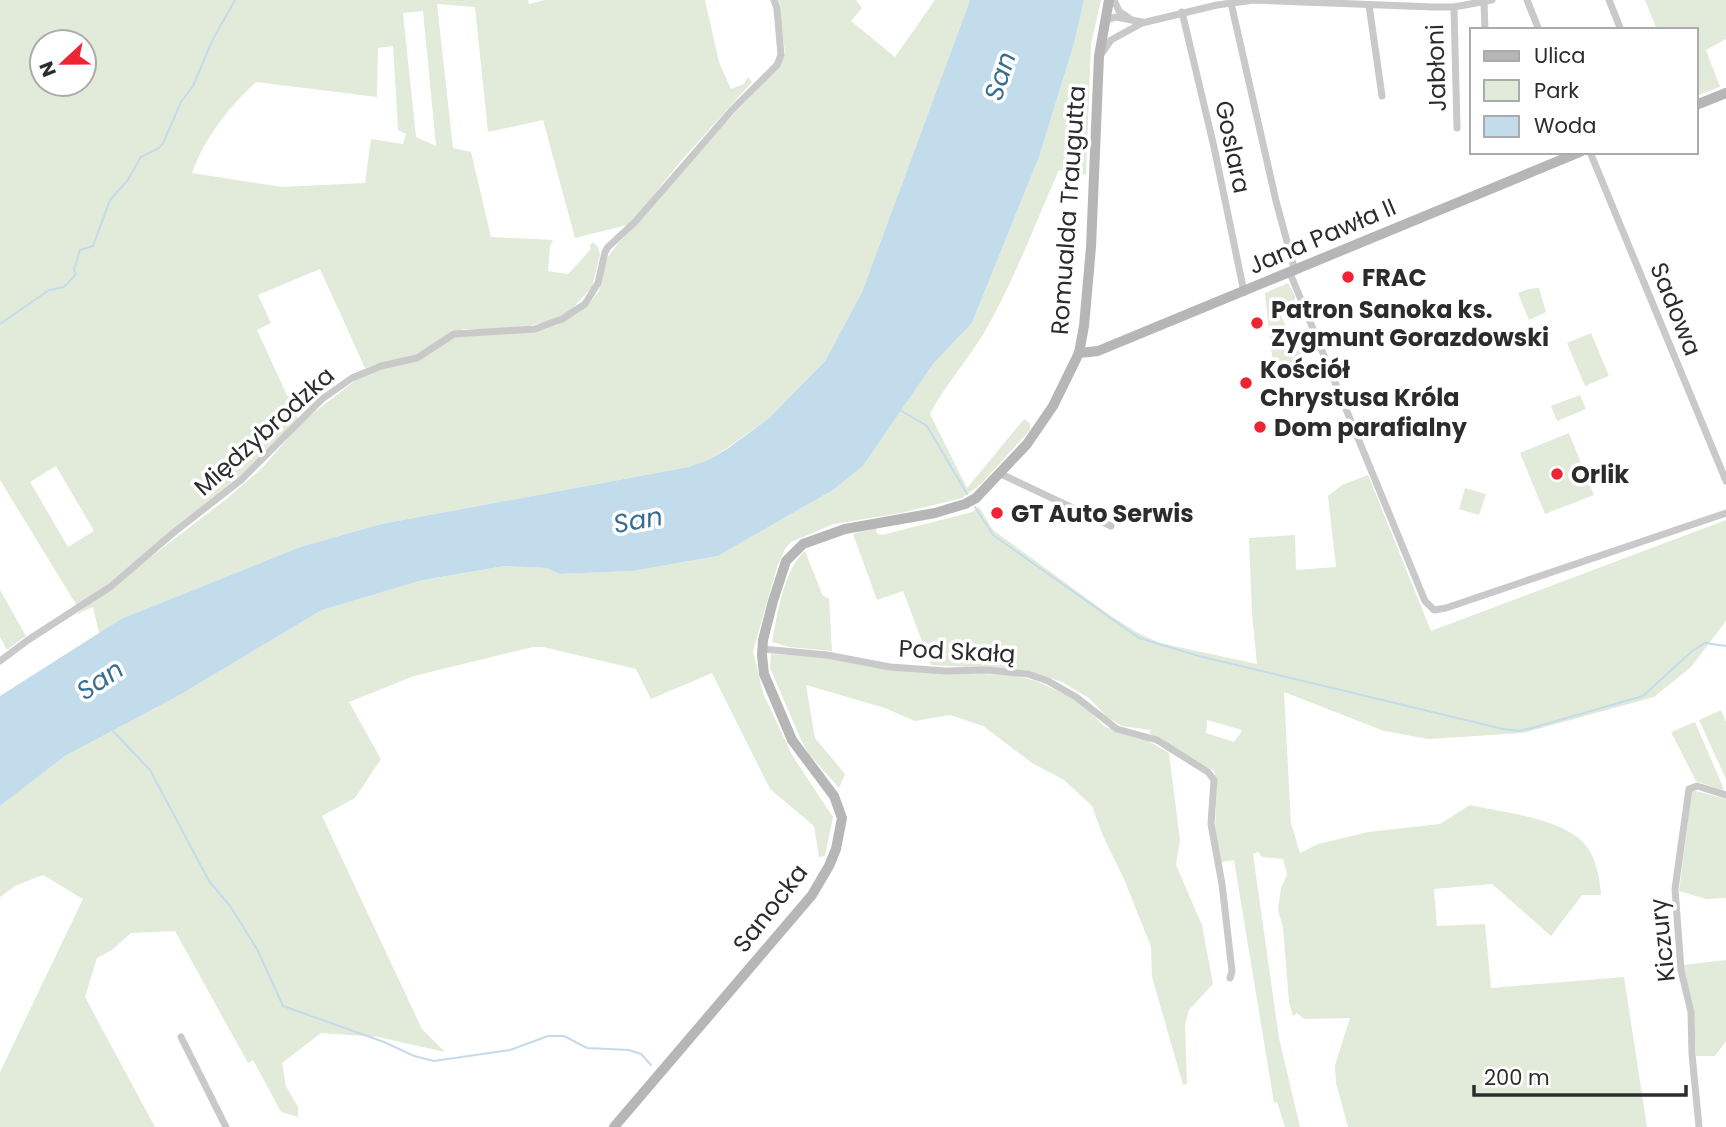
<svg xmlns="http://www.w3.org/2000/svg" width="1726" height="1127" font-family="Poppins,sans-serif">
  <rect width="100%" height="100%" fill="#fff"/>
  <!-- green -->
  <g fill="#e2ebd9" fill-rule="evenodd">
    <path d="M0,0H528L529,4L545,0H705L719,62L731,89L744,84L748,77L752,82L680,162L636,217L627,225L575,238L543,120L488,132L475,7L437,4L453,148L471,152L491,237L553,240L550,246L548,271L568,274L591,249L590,245L593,242L598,247L600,255L592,287L572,309L551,321L528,326L504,329H464L451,333L408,359L384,362L365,368L320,269L258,295L271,323L257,330L298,419L236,480L171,530L96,594L77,606L0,480ZM423,11L436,146L416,137L403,13ZM42,42H84V84H42ZM393,46L398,130L406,134L403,144L371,139L365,183L282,187L192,173C206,136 228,108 256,82L377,97L378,48ZM56,466L94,531L68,547L30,482Z"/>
    <path d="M778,0H856L862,8L851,21L895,57L935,0H970L862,292L825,361L769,418L727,448L708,460L688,467L381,524L300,547L121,619L99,633L93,607L75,615L229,497L263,467L303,421L356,380L377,370L415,362L451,339L463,335L542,330L557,325L589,304L599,291L607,258L619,242L644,217L708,141L780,66L785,52Z"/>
    <path d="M1084,0H1101L1091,44L1086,175L1059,170C1035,224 1014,281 984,333C967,361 945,385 930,414L967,488L1024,419L1030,423V430L981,484L962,498L901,513L834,524L791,542L785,549L777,567L753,651L763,693L792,755L833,817L825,856L819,857L814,826L770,789L712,673L651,699L636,669L543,647H533L414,676L349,702L381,759L355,798L322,816L422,1029L445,1052L378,1037L321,1033L282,1063L286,1086L298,1107V1117L281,1112L253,1060L248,1063L175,931L131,933L112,950L97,958L85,997L155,1127H0V1072L83,899L43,875L15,886L0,897V806L65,756L178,696L322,610L423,580L505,566L546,568L560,574L633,571L718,556L833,490L863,466L933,364L972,323L1039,157L1074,44Z"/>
    <path d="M1645,0H1726V39L1706,50L1720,87L1696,96V30H1657Z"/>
    <path d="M1288,283L1295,296V300L1278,308L1291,339L1308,332L1312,334L1318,348L1313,350L1270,341L1265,293Z"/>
    <path d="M1539,288L1546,312L1529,320L1518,293L1529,289Z"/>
    <path d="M1591,333L1609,376L1585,386L1567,343Z"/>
    <path d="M1270,345L1309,353L1275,369Z"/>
    <path d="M1580,395L1586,409L1557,421L1551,406Z"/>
    <path d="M1569,433L1594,495L1545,514L1520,453Z"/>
    <path d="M1368,475L1431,631L1726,520V621L1691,667L1654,697L1523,733L1428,739L1384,731L1284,692L1291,823L1300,853L1318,844L1368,832L1440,824L1470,805C1502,812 1560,818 1584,843C1596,856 1600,878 1601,895H1582L1551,936L1492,884L1434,889L1437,926L1485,924L1491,988L1624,977L1647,1127H1348L1336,1083L1335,1065L1350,1018L1304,1019L1297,1013L1293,1016L1289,1002L1283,928L1278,910L1281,888L1287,875L1283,859L1262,857L1258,852L1253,854L1279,1038L1300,1127H1285L1277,1102L1274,1103L1234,860L1221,862L1215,829L1217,782L1214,771L1149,733L1151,730L1122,726L1107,717L1089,698L1062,682L1026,670L931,665L903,591L877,600L853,534L876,528L877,534L882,535L972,512L979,507L993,530L1111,616L1138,633L1160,643L1257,664L1252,614L1249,538L1295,535L1296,570L1336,567L1328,496L1342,485ZM1207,720L1242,730V731L1234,742L1206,733Z"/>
    <path d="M1465,488L1486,494L1479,515L1459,509Z"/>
    <path d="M805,551L823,596L829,598L832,651L789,647L772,642C777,616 784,568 805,551Z"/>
    <path d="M0,590L26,636L7,650L0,637Z"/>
    <path d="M771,654L821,657L914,672L1013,675L1036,681L1078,700L1105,727L1141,737L1169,753L1180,840L1176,865L1202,925L1213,984L1189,1010L1185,1025L1187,1084L1183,1085L1152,977L1151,947L1124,879L1103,836L1092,806L1064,780L1032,763L983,726L950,715L915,721L885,708L806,685L815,738L845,774L839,788L809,754L801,740L770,668Z"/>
    <path d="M1721,710L1726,722V779L1699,720Z"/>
    <path d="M1695,722L1724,789L1721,790L1696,781L1671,732Z"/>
    <path d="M1692,790L1726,799V898L1706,899L1679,891Z"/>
    <path d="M1726,960V1041L1715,1056H1696L1694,1010L1683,965Z"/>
  </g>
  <!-- water -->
  <path fill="#c3dcec" d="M970,0H1084L1074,44L1039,157L972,323L933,364L863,466L833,490L718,556L633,571L560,574L546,568L505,566L423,580L322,610L178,696L65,756L0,806V696L121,619L300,547L381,524L688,467L708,460L727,449L769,418L825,361L862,292Z"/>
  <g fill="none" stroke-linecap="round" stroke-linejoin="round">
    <!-- stream -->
    <g stroke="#c3dcec" stroke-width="2">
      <path d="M0,324L49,290L64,287L76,274L74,270L80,250L93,246L110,200L127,181L141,157L159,148L163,143L181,102L193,86L212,41L235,0"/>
      <path d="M900,410L927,426L967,494"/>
      <path d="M975,507L993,535L1139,638L1199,656L1503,729L1519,731L1532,728L1643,696L1691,652L1705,643L1726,646"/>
      <path d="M112,730L150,770L209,881L230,906L257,949L283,1006L384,1042L414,1056L434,1061L510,1050L548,1036H564L587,1048L629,1050L641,1054L651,1065"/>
    </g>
    <!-- street -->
    <g stroke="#c9c9c9" stroke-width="7">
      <path d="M1114,0L1119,11L1129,18"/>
      <path d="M1527,0L1539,30"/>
      <path d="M1609,0L1621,30"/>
      <path d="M1231,3L1276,201L1295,271"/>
      <path d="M1484,3L1485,30"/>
      <path d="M1369,5L1382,96"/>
      <path d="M1454,7L1457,128"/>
      <path d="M1182,12L1214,147L1244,292"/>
      <path d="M1105,20L1116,17L1142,22"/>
      <path d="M1102,53L1111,40L1142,23L1217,5L1254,0L1433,7H1454L1492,0"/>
      <path d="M1590,152L1726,481"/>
      <path d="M1290,273L1425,601L1434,610L1446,608L1726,513"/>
      <path d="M1001,474L1111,526"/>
      <path d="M762,649L827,655L890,667L946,671L987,670L1028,674L1048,681L1076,697L1117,729L1157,740L1208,772L1214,780L1211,824L1222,884L1232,971L1230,978"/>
      <path d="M0,661L28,640L110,587L173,533L241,480L322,399L352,378L381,366L417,358L454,334L535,329L562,319L585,304L598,283L605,252L608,247L635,222L732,110L777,65L781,55L777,9L774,0"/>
      <path d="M181,1037L226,1127"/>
      <path d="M1699,1127L1692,1054L1691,1012L1681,970L1675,889L1689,789L1697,786L1726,795"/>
    </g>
    <!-- secondary -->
    <g stroke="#b6b6b6" stroke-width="10">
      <path d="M1696,105L1726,93"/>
      <path d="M1079,353L1098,351L1580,152"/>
      <path d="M614,1127L812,895L829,866L836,849L842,818L834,796L792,740L764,674L762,655L763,640L773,601L786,561L803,544L845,529L935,513L965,504L976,498L1027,444L1053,406L1079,353L1084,326L1091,247L1099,56L1109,0"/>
    </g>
  </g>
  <!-- markers -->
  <g fill="#ee2433" stroke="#fff" stroke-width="2.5">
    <circle cx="1348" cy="277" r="7"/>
    <circle cx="1257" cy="323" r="7"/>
    <circle cx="1246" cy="383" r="7"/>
    <circle cx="1260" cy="427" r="7"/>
    <circle cx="1557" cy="474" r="7"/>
    <circle cx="997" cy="513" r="7"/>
  </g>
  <g text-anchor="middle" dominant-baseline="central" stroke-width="7" stroke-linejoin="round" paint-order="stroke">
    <!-- street labels -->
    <g font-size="24" fill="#2c2c2c" stroke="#fff">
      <text transform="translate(1436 68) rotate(-92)">Jabłoni</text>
      <text transform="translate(1233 147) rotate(78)">Goslara</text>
      <text transform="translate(1068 210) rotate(-86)">Romualda Traugutta</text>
      <text transform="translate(1322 236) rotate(-23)">Jana Pawła II</text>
      <text transform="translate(1676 309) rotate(68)">Sadowa</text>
      <text transform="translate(264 431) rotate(-42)">Międzybrodzka</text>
      <text transform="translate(957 651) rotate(3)">Pod Skałą</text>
      <text transform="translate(770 908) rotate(-52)">Sanocka</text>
      <text transform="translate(1662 940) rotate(-96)">Kiczury</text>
    </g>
    <!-- poi labels -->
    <g font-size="24" font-weight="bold" fill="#2c2c2c" stroke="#fff" text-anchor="start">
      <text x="1362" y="277">FRAC</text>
      <text x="1271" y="309">Patron Sanoka ks.<tspan x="1271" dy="28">Zygmunt Gorazdowski</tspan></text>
      <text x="1260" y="369">Kościół<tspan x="1260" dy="28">Chrystusa Króla</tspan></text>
      <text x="1274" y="427">Dom parafialny</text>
      <text x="1571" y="474">Orlik</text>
      <text x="1011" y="513">GT Auto Serwis</text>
    </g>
    <!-- water labels -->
    <g font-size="26" font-style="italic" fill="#376e92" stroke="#fff">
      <text transform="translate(1000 76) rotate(-72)">San</text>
      <text transform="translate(638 520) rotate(-10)">San</text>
      <text transform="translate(100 680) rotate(-34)">San</text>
    </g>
  </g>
  <!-- legend -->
  <rect x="1470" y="28" width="228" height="126" fill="#ffffff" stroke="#ababab" stroke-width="2"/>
  <rect x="1484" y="51" width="35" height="10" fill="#b6b6b6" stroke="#ababab" stroke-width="2"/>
  <text x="1534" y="63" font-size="21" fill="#2c2c2c">Ulica</text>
  <rect x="1484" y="80" width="35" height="21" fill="#e2ebd9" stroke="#ababab" stroke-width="2"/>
  <text x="1534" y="98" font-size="21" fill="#2c2c2c">Park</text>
  <rect x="1484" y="116" width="35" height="21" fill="#c3dcec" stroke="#ababab" stroke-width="2"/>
  <text x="1534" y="133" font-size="21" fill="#2c2c2c">Woda</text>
  <!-- north arrow -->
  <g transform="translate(63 63) rotate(248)"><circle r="33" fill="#ffffff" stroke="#ababab" stroke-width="2"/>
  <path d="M0-5L12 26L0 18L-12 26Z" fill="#ee2433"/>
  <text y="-10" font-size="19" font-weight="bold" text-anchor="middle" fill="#2c2c2c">N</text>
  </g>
  <!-- scale -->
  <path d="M1474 1085v10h212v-10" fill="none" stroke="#2c2c2c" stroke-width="3.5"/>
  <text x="1484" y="1085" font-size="21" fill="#2c2c2c" stroke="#ffffff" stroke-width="5" paint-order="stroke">200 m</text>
</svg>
